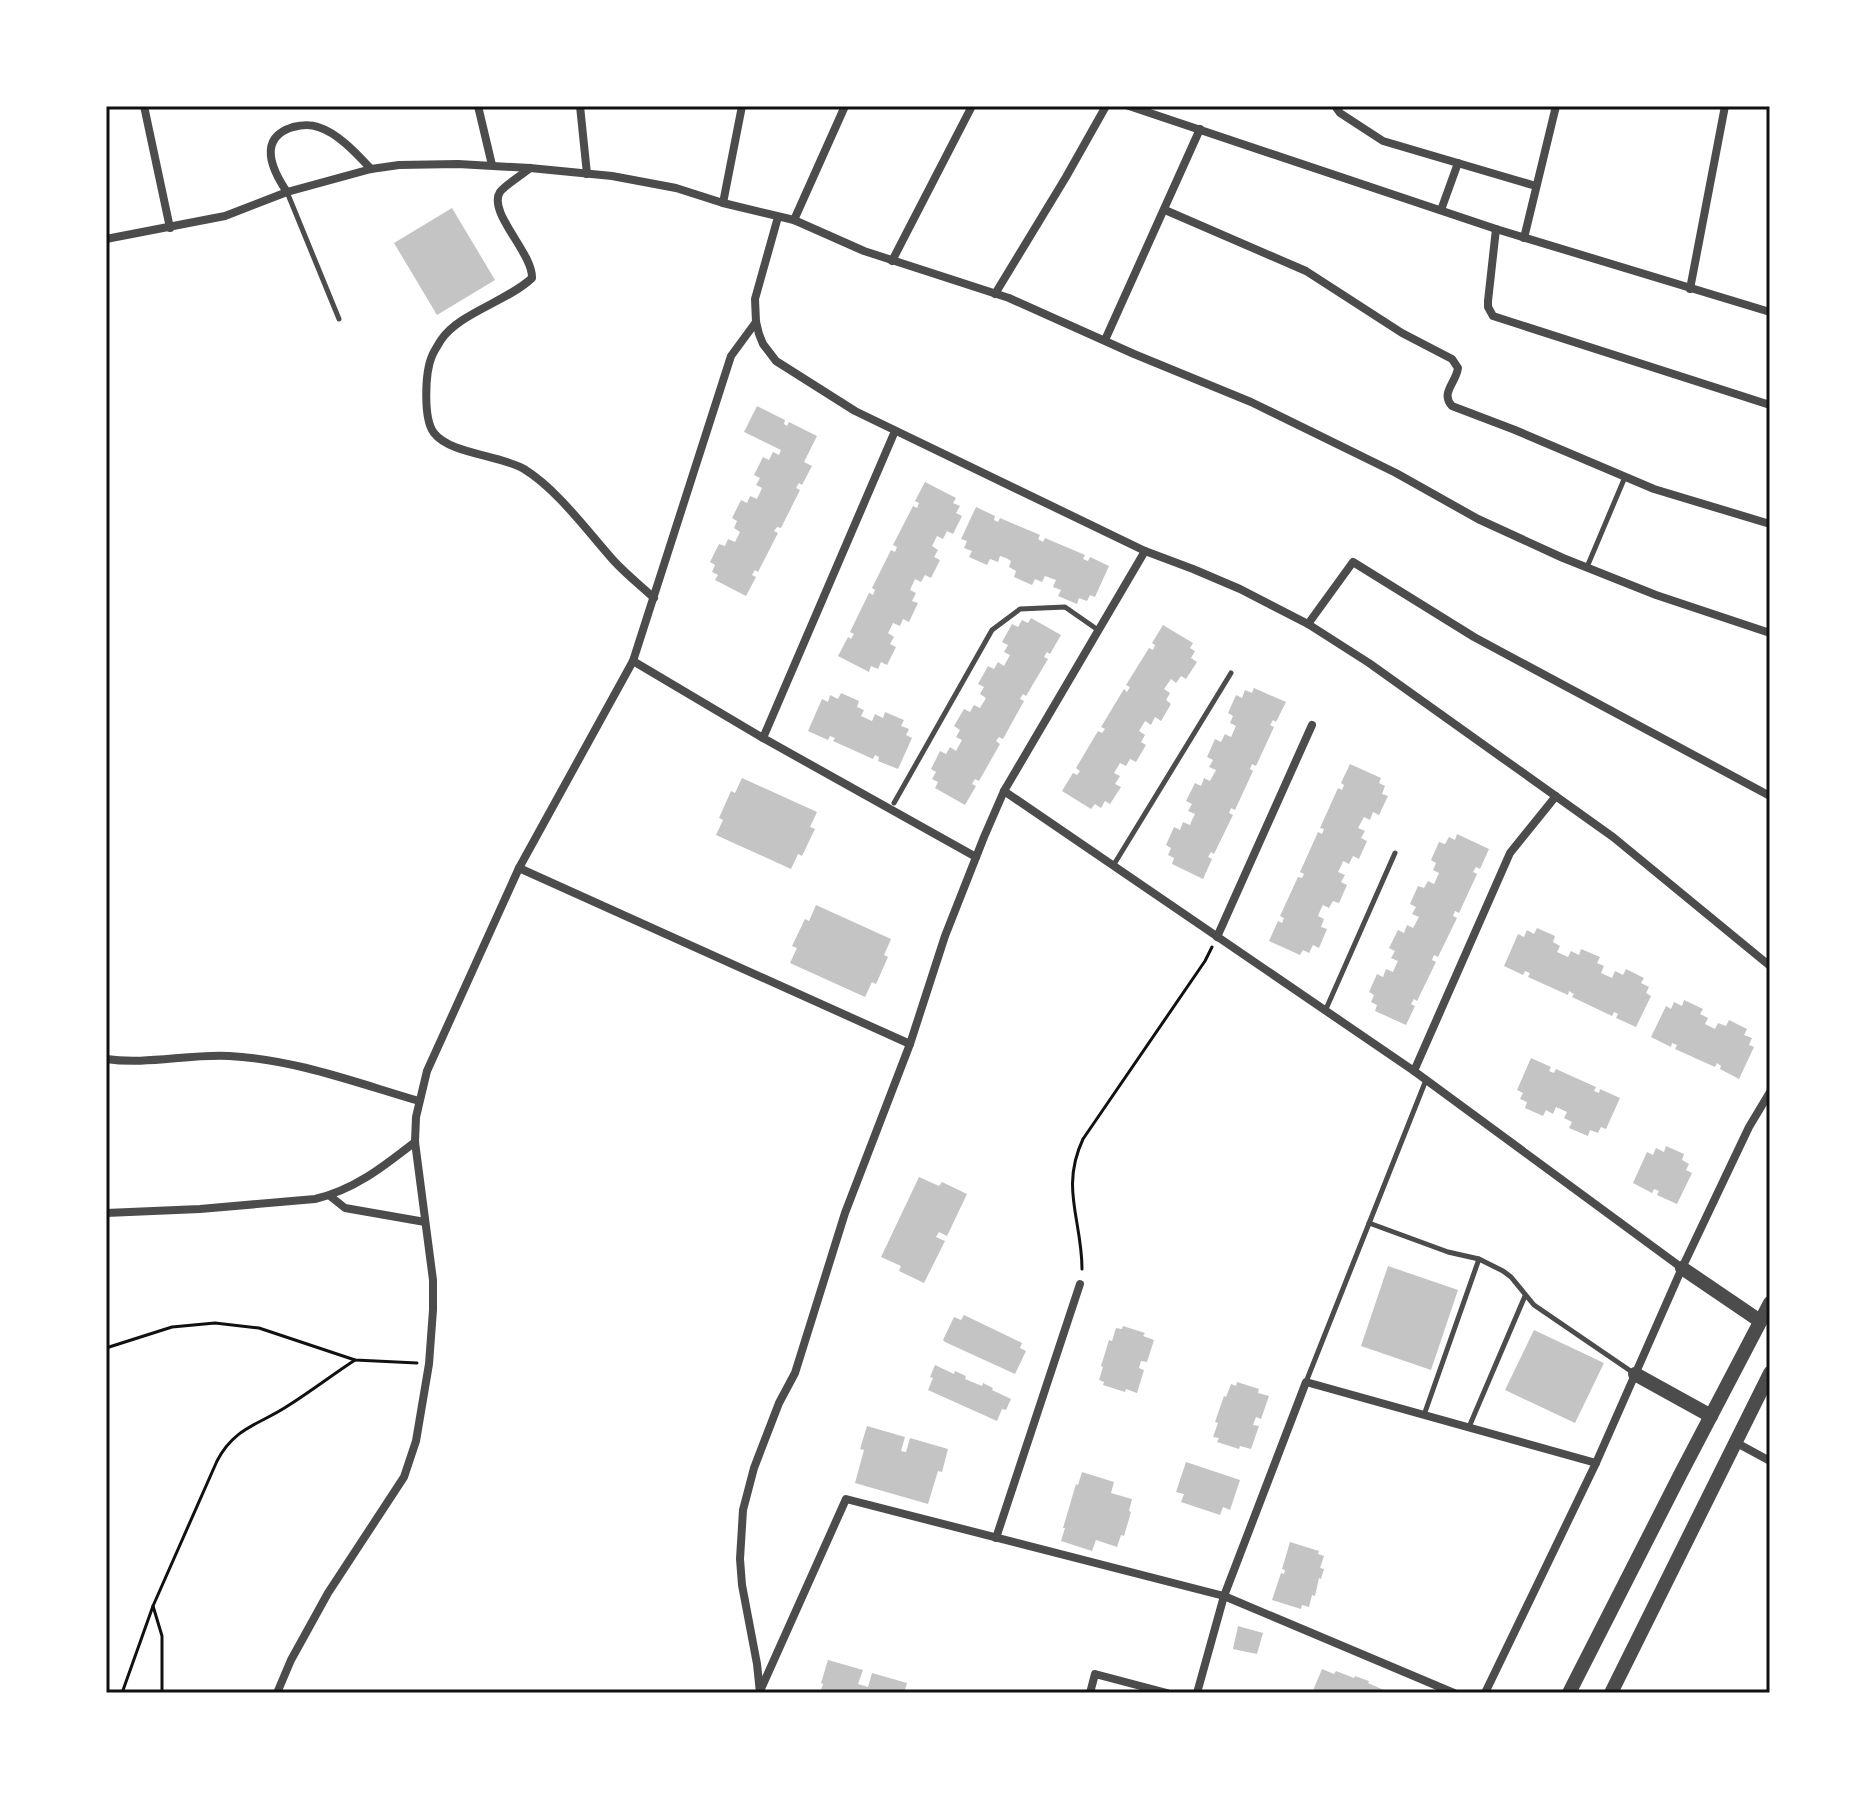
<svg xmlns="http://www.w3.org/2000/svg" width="1876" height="1799" font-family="'Titillium Web',sans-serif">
  <rect width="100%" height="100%" fill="#fff"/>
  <!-- building -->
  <g fill="#c4c4c4">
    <path d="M452,208L495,280L437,315L394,243Z"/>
    <path d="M757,406L785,420L784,424L787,426L789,422L817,436L804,462L812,466L802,485L799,483L796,488L800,490L781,528L777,527L774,531L778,533L758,572L755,570L752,575L756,577L746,596L715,580L718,575L712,572L715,565L710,562L719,544L725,546L728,539L735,542L740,532L734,528L737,521L732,518L741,500L747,503L750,496L757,499L762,488L756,485L760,478L754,475L763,457L769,460L773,452L779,455L781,450L744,432Z"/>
    <path d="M925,482L956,498L953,503L960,506L956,513L962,516L953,534L947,531L943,539L937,536L932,546L938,550L934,557L940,560L931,578L925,575L921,582L915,579L910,590L916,593L912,601L918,603L909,622L903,619L900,626L893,623L888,633L894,637L890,644L896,647L887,665L881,662L878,669L871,666L869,672L838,656L848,637L851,639L854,634L850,632L869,593L873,595L875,590L872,588L891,550L895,552L897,547L893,545L913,506L917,508L919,503L915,501Z"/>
    <path d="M976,507L995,516L994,520L998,522L1000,518L1040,535L1038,539L1043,542L1045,538L1085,555L1083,559L1088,561L1090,557L1109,566L1095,597L1090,595L1087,601L1079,598L1077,604L1058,596L1061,590L1053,587L1056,580L1045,576L1042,582L1035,579L1032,585L1014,577L1016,571L1009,567L1011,561L1006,558L1000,556L998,562L990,559L987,565L969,557L972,551L964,548L967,541L961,539Z"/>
    <path d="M1031,618L1061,635L1050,654L1047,652L1044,657L1048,659L1026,696L1023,694L1020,699L1024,701L1003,739L999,737L996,741L1000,744L979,781L975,779L972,784L976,786L965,805L935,788L938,782L932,779L936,772L931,769L940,751L946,754L950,747L956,751L962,740L956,737L960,730L954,726L964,709L970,712L974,705L980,708L986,698L980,694L984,687L978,684L988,666L994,669L998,662L1004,666L1010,655L1004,652L1008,645L1002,642L1012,624L1018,627L1022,620L1028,623Z"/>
    <path d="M1163,625L1193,643L1190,648L1195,651L1191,658L1197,662L1186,679L1181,676L1176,683L1171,679L1164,689L1170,693L1166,700L1171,704L1161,721L1155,717L1151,725L1145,721L1139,731L1145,735L1141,742L1146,745L1136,762L1130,759L1126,766L1120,763L1114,773L1120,776L1115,784L1121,787L1110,804L1105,801L1101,808L1095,804L1091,809L1062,791L1073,773L1077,775L1080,771L1076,768L1098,731L1102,733L1105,729L1101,727L1124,689L1127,692L1130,687L1126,685L1149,648L1153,650L1155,645L1152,643Z"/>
    <path d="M1254,688L1286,702L1276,722L1273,720L1270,725L1274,727L1256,766L1252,764L1250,769L1253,771L1235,810L1231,808L1229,813L1233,815L1214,854L1211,852L1208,857L1212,859L1203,879L1172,864L1174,858L1168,855L1171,848L1166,845L1174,827L1180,830L1183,822L1190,825L1192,820L1195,814L1188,811L1192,804L1186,801L1195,783L1201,786L1204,778L1210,781L1216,770L1209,767L1213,760L1207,757L1215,739L1221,742L1225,734L1231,737L1236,726L1230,723L1233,716L1228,713L1236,695L1242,698L1245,690L1252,693Z"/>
    <path d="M841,693L859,701L857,707L864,710L861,716L872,721L875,714L883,718L885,712L904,720L901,726L909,729L906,735L912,738L898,769L878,761L879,757L875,755L873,759L833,741L835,738L830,736L828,740L808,731L822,699L828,702L830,695L838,699Z"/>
    <path d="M1350,764L1381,778L1379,783L1385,786L1382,794L1388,796L1379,815L1373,812L1370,820L1364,817L1358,828L1365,831L1361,838L1367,841L1359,859L1353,856L1349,864L1343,861L1341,866L1338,872L1345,875L1341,882L1347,885L1339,903L1333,901L1329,908L1323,905L1320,911L1318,916L1324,919L1321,927L1327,929L1319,948L1313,945L1309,953L1303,950L1300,955L1269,941L1278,921L1282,923L1284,918L1280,916L1298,877L1302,878L1304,874L1300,872L1318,832L1322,834L1324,829L1320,828L1338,788L1342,790L1344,785L1341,783Z"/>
    <path d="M742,778L817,812L810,827L815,829L802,856L798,854L791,869L716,835L723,820L719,818L731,791L735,793Z"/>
    <path d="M1457,834L1489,849L1480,869L1476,867L1473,872L1477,874L1459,913L1455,911L1453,916L1457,918L1438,957L1434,955L1432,960L1436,962L1417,1001L1414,999L1411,1004L1415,1006L1406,1025L1375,1011L1377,1005L1371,1002L1374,995L1369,992L1377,974L1383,977L1386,969L1393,972L1395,967L1398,961L1391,958L1395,951L1389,948L1398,930L1404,933L1407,925L1413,928L1419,917L1412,914L1416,907L1410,904L1418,886L1424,888L1428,881L1434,884L1439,873L1433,870L1436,863L1431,860L1439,842L1445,844L1449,837L1455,840Z"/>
    <path d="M816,905L891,939L884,955L888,957L876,984L872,982L865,997L790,963L797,948L792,946L805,919L809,921Z"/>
    <path d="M1537,928L1555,936L1553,942L1560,946L1557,952L1568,957L1571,951L1579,955L1581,949L1600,957L1597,963L1604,966L1601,973L1612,978L1615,971L1623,975L1626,969L1644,978L1641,983L1649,987L1646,993L1651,996L1636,1027L1616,1018L1618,1014L1614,1012L1612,1016L1572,997L1574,994L1569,991L1568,995L1528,977L1530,973L1525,971L1523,975L1504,966L1518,934L1524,937L1527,930L1534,934Z"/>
    <path d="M1684,1000L1703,1009L1700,1014L1708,1018L1705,1024L1715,1029L1718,1023L1726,1026L1729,1020L1747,1029L1744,1035L1752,1038L1749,1045L1754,1047L1739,1079L1720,1069L1721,1066L1717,1063L1715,1067L1675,1049L1677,1045L1672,1043L1671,1047L1651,1037L1666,1006L1671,1009L1674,1002L1682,1006Z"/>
    <path d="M1531,1058L1551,1067L1549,1071L1554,1073L1556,1069L1596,1087L1594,1091L1599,1093L1600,1089L1620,1098L1606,1129L1601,1127L1598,1133L1590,1130L1588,1136L1569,1128L1572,1122L1564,1118L1567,1112L1556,1107L1553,1114L1546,1110L1543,1116L1525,1108L1527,1102L1520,1099L1523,1093L1517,1090Z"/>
    <path d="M1666,1146L1684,1154L1682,1160L1689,1164L1686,1170L1692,1173L1677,1204L1657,1195L1659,1191L1654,1189L1652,1193L1633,1183L1647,1152L1653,1155L1656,1148L1664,1152Z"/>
    <path d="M919,1177L939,1186L942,1182L967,1194L947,1236L939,1232L936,1237L945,1241L924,1283L899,1271L901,1266L881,1257Z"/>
    <path d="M1388,1266L1458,1290L1431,1370L1361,1346Z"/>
    <path d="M964,1315L1022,1343L1020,1348L1026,1351L1015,1374L945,1342L943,1340L954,1317L961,1320Z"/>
    <path d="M1123,1326L1145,1333L1143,1336L1154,1340L1147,1362L1141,1361L1139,1368L1144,1370L1137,1393L1126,1389L1125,1392L1103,1385L1104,1382L1099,1380L1103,1367L1101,1366L1109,1340L1112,1341L1116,1328L1122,1329Z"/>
    <path d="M1534,1330L1604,1363L1575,1423L1505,1390Z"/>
    <path d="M935,1365L954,1374L955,1371L966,1376L965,1379L982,1386L983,1383L993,1388L992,1390L1011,1399L1006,1410L1002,1409L997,1421L928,1390L933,1378L930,1377Z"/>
    <path d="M1237,1382L1259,1389L1258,1393L1269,1396L1261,1419L1256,1417L1253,1425L1259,1426L1251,1449L1240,1446L1239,1449L1217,1442L1219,1438L1213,1437L1218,1423L1215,1422L1224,1396L1226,1397L1231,1384L1236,1386Z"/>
    <path d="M867,1426L905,1437L901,1451L906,1452L910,1438L948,1449L942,1472L938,1471L928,1504L855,1483L864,1450L860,1449Z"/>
    <path d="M1186,1462L1240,1480L1230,1510L1223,1507L1220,1515L1181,1502L1184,1494L1176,1492Z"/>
    <path d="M1082,1472L1114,1482L1111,1493L1132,1499L1129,1511L1131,1512L1124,1536L1121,1535L1117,1547L1096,1540L1092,1551L1061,1541L1065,1528H1063L1076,1484L1078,1485Z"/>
    <path d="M1290,1542L1319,1551L1318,1554L1324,1556L1320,1568L1324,1569L1321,1579L1319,1578L1315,1596L1312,1595L1309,1607L1302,1605L1301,1609L1272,1600L1281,1573L1284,1574L1285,1570L1282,1569Z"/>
    <path d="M1238,1626L1263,1633L1257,1654L1233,1649Z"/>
    <path d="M828,1660L863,1670L858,1684L868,1687L872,1673L907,1683L904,1693H820L823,1684L821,1683Z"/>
    <path d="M1322,1669L1334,1674L1336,1671L1354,1678L1355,1676L1369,1681L1368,1683L1386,1691L1385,1693H1312Z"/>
  </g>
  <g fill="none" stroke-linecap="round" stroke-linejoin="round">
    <!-- path -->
    <g stroke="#111" stroke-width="3">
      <path d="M1082,1269C1082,1220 1060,1188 1083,1139L1205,961L1212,947"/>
      <path d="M106,1348L172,1327L215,1323L259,1328L355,1360L417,1363"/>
      <path d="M153,1606L162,1636V1693"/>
      <path d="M122,1693L153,1606L217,1461C234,1428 258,1425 286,1407C310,1392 332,1375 355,1360"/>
    </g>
    <!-- service -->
    <g stroke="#4c4c4c" stroke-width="5">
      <path d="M287,192L339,319"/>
      <path d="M1587,567L1625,477"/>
      <path d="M894,803L992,630L1020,609L1065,607L1098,630"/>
      <path d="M1113,866L1231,673"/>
      <path d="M1326,1009L1395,853"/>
      <path d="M1369,1223L1448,1252L1479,1259L1503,1271L1511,1277L1534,1305L1635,1374"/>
      <path d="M1306,1382L1426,1080"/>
      <path d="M1424,1415L1479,1259"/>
      <path d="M1469,1427L1525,1296"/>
    </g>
    <!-- minor -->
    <g stroke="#4c4c4c" stroke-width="8">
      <path d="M144,106L170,228"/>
      <path d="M478,106L492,165"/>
      <path d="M580,106L587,174"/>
      <path d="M1129,106L1496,229L1770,312"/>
      <path d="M1335,106L1340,113L1383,141L1536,186"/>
      <path d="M530,168C522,175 505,185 500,192C487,212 533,253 532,278C508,301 459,313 441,340C438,345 434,351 432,356C425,372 423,419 434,433C450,454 500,455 524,469C557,489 588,532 614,561C626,574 641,586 654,598"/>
      <path d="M287,192C272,170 257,138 293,127C301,125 310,124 318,127C338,133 357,154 371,169"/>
      <path d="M723,203L742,106"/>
      <path d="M1165,210L1306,271L1402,333L1452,359L1458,368C1456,383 1440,393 1452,406L1515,430L1654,489L1770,524"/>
      <path d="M1441,210L1458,163"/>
      <path d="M794,220L845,106"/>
      <path d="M1496,229L1488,301V307L1493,316L1770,405"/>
      <path d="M1524,238L1556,106"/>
      <path d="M106,239L225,216L287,192L371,169L399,165L458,164L530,168L612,176L676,188L723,203L794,220L864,251L1009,298L1134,354L1251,402L1396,473L1478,519L1563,558L1656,595L1770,633"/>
      <path d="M892,261L972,106"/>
      <path d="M1690,289L1725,106"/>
      <path d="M995,294L1066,177L1106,106"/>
      <path d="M1105,340L1200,129"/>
      <path d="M1145,551L1193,569L1240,589L1308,624L1369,663L1613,837L1770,966"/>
      <path d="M1308,624L1353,562L1474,637L1770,796"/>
      <path d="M633,661L763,738L976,857"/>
      <path d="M763,738L895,431"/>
      <path d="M1004,791L1414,1071L1682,1268"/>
      <path d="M519,868L910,1044"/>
      <path d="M1217,937L1312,725"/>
      <path d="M106,1059C147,1065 187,1054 229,1056C294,1059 357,1083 419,1101"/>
      <path d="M1414,1071L1510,853L1556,796"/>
      <path d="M330,1196L345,1208L425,1222"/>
      <path d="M106,1213L200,1209L315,1199C354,1190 383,1167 415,1142"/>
      <path d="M1735,1442L1770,1461"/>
      <path d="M996,1538L1080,1284"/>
      <path d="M760,1691L846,1499L1224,1596L1454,1693"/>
      <path d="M277,1693L291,1660L328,1593L404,1477L416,1441L429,1364L433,1310V1280L415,1142L416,1117L427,1071L519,868L633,661L731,356L756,322"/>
      <path d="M760,1693L757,1664L742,1585L740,1559L743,1510L754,1468L779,1403L795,1373L845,1213L910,1044L945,936L984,837L1004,791L1145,551L855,411L776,361L763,344L759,334L756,322L755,299L778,217"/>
      <path d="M1090,1693L1095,1674L1167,1693"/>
      <path d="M1197,1693L1224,1596L1306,1382L1596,1463"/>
      <path d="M1485,1693L1596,1463L1682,1268L1749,1127L1770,1092"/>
    </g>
    <!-- tertiary -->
    <g stroke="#4c4c4c" stroke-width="14">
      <path d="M1682,1268L1760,1321"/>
      <path d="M1635,1374L1711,1416"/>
      <path d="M1569,1693L1680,1475L1770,1303"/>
      <path d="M1611,1693L1770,1373"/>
    </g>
  </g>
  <!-- border -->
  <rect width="1876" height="1799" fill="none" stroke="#ffffff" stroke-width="216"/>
  <rect x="108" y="108" width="1660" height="1583" fill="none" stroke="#111" stroke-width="3"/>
</svg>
